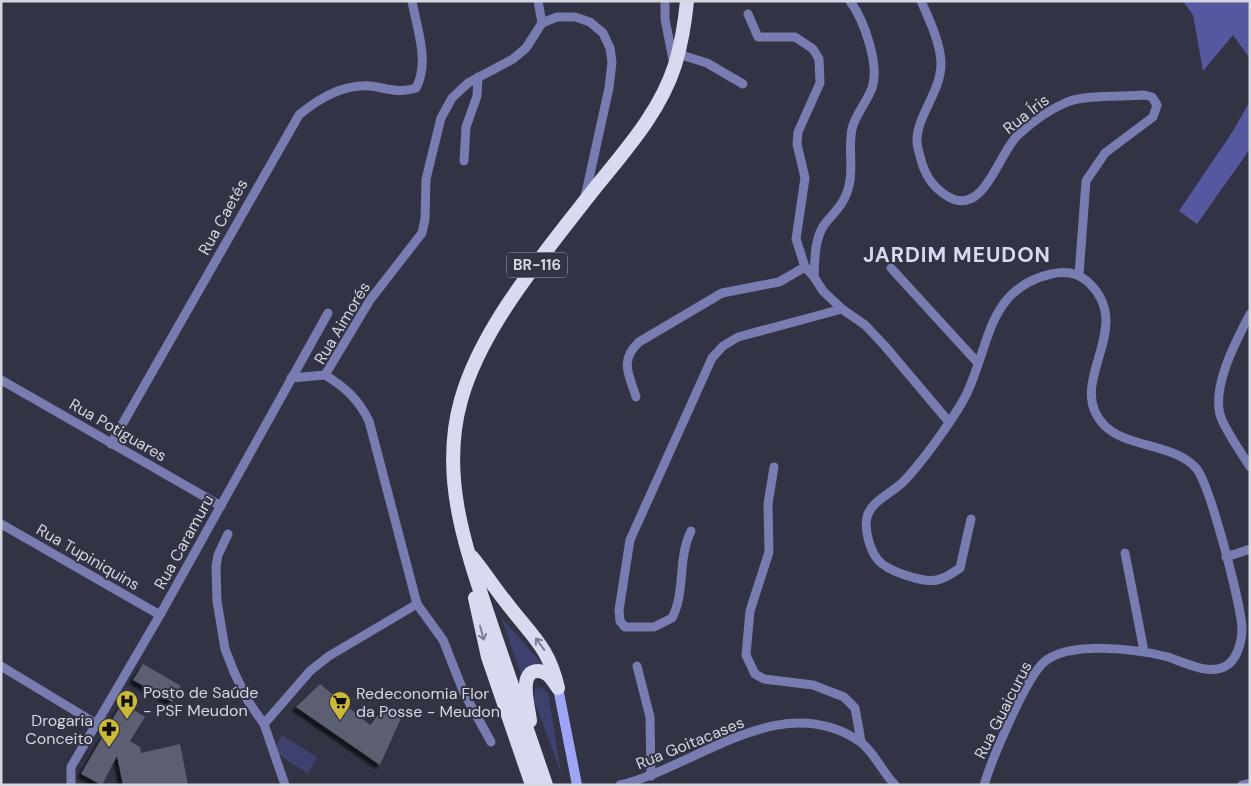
<svg xmlns="http://www.w3.org/2000/svg" width="1251" height="786" font-family="'DM Sans',sans-serif">
  <defs>
    <filter id="shadow"><feDropShadow dx="-4" dy="4" stdDeviation="1" flood-color="#0009"/></filter>
  </defs>
  <rect width="100%" height="100%" fill="#323344"/>
  <!-- green -->
  <g fill="#3e406e">
    <path d="M501,617L544,666L521,675Z"/>
    <path d="M540,687L548,693L561,773L534,700L535,689Z"/>
    <path d="M282,735L317,757L308,774L273,751Z"/>
  </g>
  <!-- forest -->
  <g fill="#55579f">
    <path d="M1183,1H1250V59L1233,35L1203,71L1193,15Z"/>
    <path d="M1250,101V149L1197,224L1179,211L1233,131Z"/>
  </g>
  <!-- building -->
  <g fill="#5c5f71" filter="url(#shadow)">
    <path d="M143,664L181,686L172,702L133,680Z"/>
    <path d="M320,684L370,725L385,706L402,716L380,765L296,707Z"/>
    <path d="M122,703L145,717L130,741L140,747L141,753L180,744L188,785H123L117,756L102,785L81,774Z"/>
  </g>
  <g fill="none" stroke-linecap="round" stroke-linejoin="round">
    <!-- minor -->
    <g stroke="#787cb0" stroke-width="9">
      <path d="M538,1L542,23"/>
      <path d="M665,1V19L674,65"/>
      <path d="M921,1C929,19 940,42 941,62C942,91 916,116 917,142C917,146 919,152 920,156C924,173 931,186 947,196C984,219 998,153 1018,135C1031,123 1049,110 1065,103C1085,94 1122,97 1144,95L1152,97L1157,105L1153,117L1105,153L1086,181L1079,275"/>
      <path d="M748,14L758,37H795L813,49L819,59L820,83L798,132L797,144L805,178L796,239L805,267L814,277L823,291L842,309L865,325L884,345L949,422"/>
      <path d="M678,54L707,63L743,84"/>
      <path d="M464,161L466,127L477,96L478,77"/>
      <path d="M891,268L977,362"/>
      <path d="M814,277C815,259 814,241 824,225C830,217 838,210 843,201C857,176 847,154 852,129C855,115 867,102 872,88C880,65 864,20 850,1"/>
      <path d="M1250,314C1236,341 1209,391 1222,420C1229,436 1241,452 1250,467"/>
      <path d="M291,378L325,375"/>
      <path d="M1,380L221,506"/>
      <path d="M636,397C629,374 619,361 639,342L722,293L779,282L805,267"/>
      <path d="M111,444L299,115C318,99 344,84 370,86C387,88 399,94 416,88C430,62 417,29 412,1"/>
      <path d="M774,467L768,504L769,552L750,611L746,655L755,674L764,679L813,685L844,697L855,708L861,741"/>
      <path d="M971,519L960,568C953,573 946,578 937,580C923,583 887,571 878,560C870,550 864,530 867,517C871,501 892,493 903,482C914,471 923,459 932,447C944,430 958,412 967,393C990,345 987,289 1051,274C1064,271 1076,272 1087,281C1139,328 1063,382 1104,425C1126,448 1173,443 1196,468C1210,484 1241,605 1242,628C1242,642 1237,661 1224,667C1208,675 1183,662 1168,657C1137,649 1068,640 1043,663C1025,680 992,759 984,785"/>
      <path d="M1,524L160,615"/>
      <path d="M691,531C677,560 686,591 672,618L654,627H625L620,621L619,610L630,540L712,358L723,346L738,337L842,309"/>
      <path d="M228,534L218,555L216,567L217,601L225,649L234,672L248,701L264,724L285,785"/>
      <path d="M1125,553L1144,651"/>
      <path d="M1226,557L1250,549"/>
      <path d="M417,604L443,640L464,693L491,742"/>
      <path d="M1,666L95,723"/>
      <path d="M637,666L650,717L651,776"/>
      <path d="M264,724L310,671L329,656L417,604L369,421C359,400 345,387 325,375L370,300L422,233L425,219L426,179L441,118L452,98L468,83L513,59L526,48L542,23L557,17H575L590,22L603,33L610,48L612,62L609,88L585,197"/>
      <path d="M71,785V767L160,615L328,313"/>
      <path d="M620,785C696,767 780,688 859,741C872,749 883,773 895,785"/>
      <path d="M1242,785L1250,783"/>
    </g>
    <!-- secondary -->
    <path stroke="#9ea4f6" stroke-width="10" d="M558,688L577,785"/>
    <!-- trunk -->
    <g stroke="#d8daf0" stroke-width="14">
      <path d="M472,557C485,573 496,590 509,606C533,637 549,648 558,688"/>
      <path d="M475,598L488,657L532,785"/>
      <path d="M530,721C529,708 517,671 538,671C547,671 552,679 556,685"/>
      <path d="M546,785C528,731 509,678 491,624C467,551 439,478 461,400C481,329 539,260 584,202C617,159 658,118 675,65C681,45 685,22 687,1"/>
    </g>
  </g>
  <!-- one-way arrows -->
  <defs><path id="oneway-shaft" d="M-6 0H5M1.5-3L5.5 0L1.5 3" fill="none" stroke-width="1.6" stroke-linecap="round" stroke-linejoin="round" transform="scale(1.25)"/></defs>
  <g stroke="#7d7e91">
    <use href="#oneway-shaft" transform="translate(482 633) rotate(75)"/>
    <use href="#oneway-shaft" transform="translate(540 644) rotate(-126)"/>
  </g>
  <!-- icons -->
  <defs>
    <g id="hospital-pin" transform="scale(1.125)"><path d="M0 17L-7.5 6A9.5 9.5 0 1 1 7.5 6Z" fill="#cdb938" stroke="#323344"/><path d="M-5-5h3v3.5h4V-5h3V5h-3V1.5h-4V5h-3Z" fill="#111"/></g>
    <g id="supermarket-pin" transform="scale(1.125)"><path d="M0 17L-7.5 6A9.5 9.5 0 1 1 7.5 6Z" fill="#cdb938" stroke="#323344"/><path d="M-6-5.5h2.5l.6 2H6L4.5 2H-2.5L-4.4-4H-6ZM-1.5 3.2a1.3 1.3 0 1 0 .1 0ZM3 3.2a1.3 1.3 0 1 0 .1 0Z" fill="#111"/></g>
    <g id="pharmacy-pin" transform="scale(1.125)"><path d="M0 17L-7.5 6A9.5 9.5 0 1 1 7.5 6Z" fill="#cdb938" stroke="#323344"/><path d="M-2-6h4v4h4v4h-4v4h-4v-4h-4v-4h4Z" fill="#111"/></g>
  </defs>
  <g fill-rule="evenodd">
    <use href="#hospital-pin" x="127" y="701"/>
    <use href="#supermarket-pin" x="340" y="702"/>
    <use href="#pharmacy-pin" x="109" y="729"/>
  </g>
  <g text-anchor="middle" dominant-baseline="central" stroke-width="4" stroke-linejoin="round" paint-order="stroke">
    <!-- shield labels -->
    <rect fill="#323344" stroke="#a3a5b1" stroke-width="1" x="507" y="252.5" width="60" height="25" rx="4"/>
    <g font-size="15" font-weight="bold" fill="#d4d6e0">
      <text x="537" y="265">BR-116</text>
    </g>
    <!-- street labels -->
    <g font-size="16" fill="#d4d6e0" stroke="#323344">
      <text transform="translate(1026 114) rotate(-38)">Rua Íris</text>
      <text transform="translate(223 217) rotate(-61)">Rua Caetés</text>
      <text transform="translate(342 323) rotate(-59)">Rua Aimorés</text>
      <text transform="translate(118 430) rotate(30)">Rua Potiguares</text>
      <text transform="translate(184 542) rotate(-61)">Rua Caramuru</text>
      <text transform="translate(88 557) rotate(30)">Rua Tupiniquins</text>
      <text transform="translate(1003 710) rotate(-63)">Rua Guaicurus</text>
      <text transform="translate(690 743) rotate(-22)">Rua Goitacases</text>
    </g>
    <!-- poi labels -->
    <g font-size="16" fill="#d4d6e0" stroke="#323344" text-anchor="start">
      <text x="143" y="692">Posto de Saúde<tspan x="143" dy="18">- PSF Meudon</tspan></text>
      <text x="356" y="693">Redeconomia Flor<tspan x="356" dy="18">da Posse - Meudon</tspan></text>
      <text x="93" y="720" text-anchor="end">Drogaria<tspan x="93" dy="18">Conceito</tspan></text>
    </g>
    <!-- district labels -->
    <g font-size="21" font-weight="bold" letter-spacing="1" fill="#d7daef" stroke="#323344">
      <text x="957" y="255">JARDIM MEUDON</text>
    </g>
  </g>
  <!-- border -->
  <rect width="1251" height="786" fill="none" stroke="#d4d6e0" stroke-width="5"/>
</svg>
